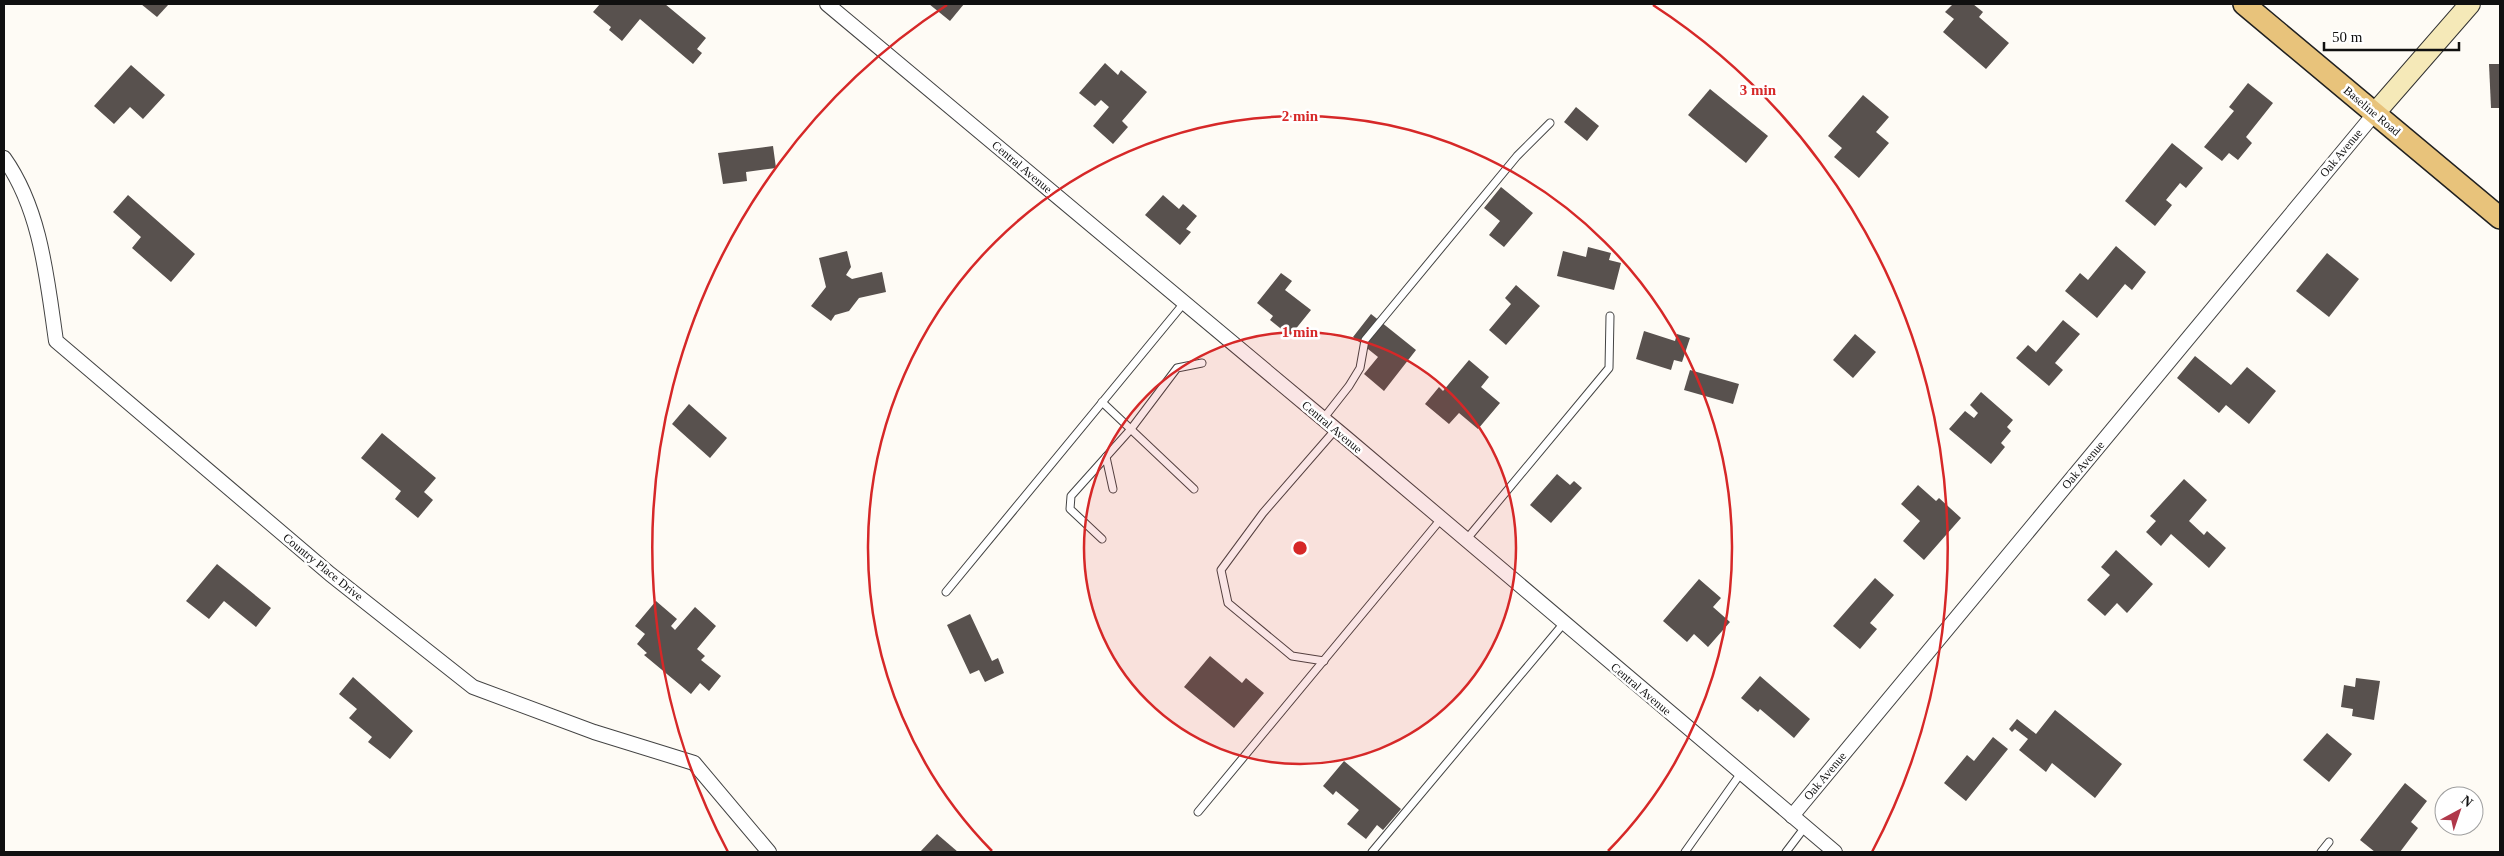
<svg xmlns="http://www.w3.org/2000/svg" width="2504" height="856" font-family="'Times New Roman',serif">
  <rect width="100%" height="100%" fill="#fefbf5"/>
  <!-- building -->
  <g fill="#58514e">
    <path d="M141,4H169L157,17Z"/>
    <path d="M600,4H665L706,38L697,49L702,53L693,64L640,19L622,41L609,30L611,27L593,12Z"/>
    <path d="M929,4H964L950,21Z"/>
    <path d="M1953,4H1973L1983,12L1979,17L2009,43L1986,69L1943,32L1954,19L1945,12Z"/>
    <path d="M1105,63L1118,75L1121,70L1147,92L1122,121L1128,127L1113,144L1093,126L1109,107L1101,100L1095,106L1079,93Z"/>
    <path d="M2489,64H2500V108H2491Z"/>
    <path d="M131,65L165,95L143,119L130,107L114,124L94,106Z"/>
    <path d="M2248,83L2273,103L2246,137L2252,143L2238,160L2229,153L2222,161L2204,147L2234,111L2229,107Z"/>
    <path d="M1710,89L1768,136L1746,163L1688,115Z"/>
    <path d="M1863,95L1889,117L1876,132L1889,143L1859,178L1834,157L1842,148L1828,136Z"/>
    <path d="M1576,107L1599,126L1587,141L1564,122Z"/>
    <path d="M2172,143L2203,168L2186,188L2180,183L2166,200L2172,205L2155,226L2125,201Z"/>
    <path d="M773,146L776,168L746,172L747,181L723,184L718,153Z"/>
    <path d="M1501,187L1533,213L1504,247L1489,235L1500,221L1484,208Z"/>
    <path d="M128,195L195,254L171,282L132,248L141,237L113,212Z"/>
    <path d="M1163,195L1179,209L1183,204L1197,216L1186,229L1191,232L1180,245L1145,215Z"/>
    <path d="M2116,246L2146,272L2132,290L2125,284L2097,318L2065,291L2080,273L2088,280Z"/>
    <path d="M1588,247L1611,253L1609,260L1621,263L1614,290L1557,276L1563,251L1586,257Z"/>
    <path d="M847,251L851,267L846,275L852,279L882,272L886,292L859,298L849,311L835,315L831,321L811,306L826,287L819,258Z"/>
    <path d="M2327,253L2359,279L2329,317L2296,291Z"/>
    <path d="M1281,273L1292,281L1285,290L1311,310L1290,336L1270,320L1273,316L1257,303Z"/>
    <path d="M1516,285L1540,306L1506,345L1489,330L1511,304L1505,298Z"/>
    <path d="M1371,314L1416,350L1384,391L1364,374L1378,357L1353,337Z"/>
    <path d="M2063,320L2080,334L2055,363L2063,370L2049,386L2016,358L2028,345L2036,352Z"/>
    <path d="M1644,331L1675,341L1677,334L1690,338L1682,362L1674,360L1671,370L1636,359Z"/>
    <path d="M1855,334L1876,352L1853,378L1833,360Z"/>
    <path d="M2195,356L2231,385L2247,367L2276,391L2249,424L2226,405L2219,413L2177,378Z"/>
    <path d="M1469,360L1489,377L1481,387L1500,403L1478,429L1459,413L1449,424L1425,404L1439,387L1443,391Z"/>
    <path d="M1690,370L1739,384L1733,404L1684,390Z"/>
    <path d="M1981,392L2013,420L2007,427L2011,431L2001,443L2005,447L1991,464L1949,429L1965,411L1974,418L1978,413L1970,405Z"/>
    <path d="M689,404L727,438L710,458L672,424Z"/>
    <path d="M382,433L436,478L424,492L433,500L418,518L395,499L401,491L361,458Z"/>
    <path d="M1557,474L1570,485L1574,481L1582,488L1551,523L1530,505Z"/>
    <path d="M2184,479L2207,500L2189,521L2204,535L2207,531L2226,548L2209,568L2171,534L2161,546L2146,532L2156,521L2150,516Z"/>
    <path d="M1918,485L1936,501L1939,498L1961,518L1924,560L1903,541L1920,521L1901,504Z"/>
    <path d="M2116,550L2153,584L2127,613L2117,603L2105,616L2087,600L2110,575L2101,567Z"/>
    <path d="M217,564L271,608L256,627L224,601L209,619L186,601Z"/>
    <path d="M1875,578L1894,595L1870,623L1877,629L1860,649L1833,626Z"/>
    <path d="M1699,579L1721,598L1713,607L1730,622L1708,647L1694,634L1687,642L1663,621Z"/>
    <path d="M656,601L677,619L671,626L675,630L695,607L716,626L697,649L705,656L701,660L721,676L709,691L700,683L691,694L644,655L647,653L637,644L645,634L635,626Z"/>
    <path d="M970,614L992,661L998,658L1004,673L985,682L979,670L970,674L947,625Z"/>
    <path d="M1210,656L1242,683L1246,678L1264,693L1234,728L1184,687Z"/>
    <path d="M1760,676L1810,719L1794,738L1760,709L1758,712L1741,698Z"/>
    <path d="M353,677L413,731L390,759L368,742L372,737L349,718L357,709L339,694Z"/>
    <path d="M2356,678L2380,681L2374,720L2352,716L2353,709L2341,707L2344,685L2355,687Z"/>
    <path d="M2055,710L2122,764L2095,798L2052,763L2046,772L2019,750L2028,739L2015,729L2012,732L2009,729L2017,719L2036,734Z"/>
    <path d="M2327,733L2352,754L2329,782L2303,760Z"/>
    <path d="M1993,737L2008,749L1966,801L1944,783L1967,755L1974,761Z"/>
    <path d="M1344,761L1401,809L1383,830L1377,825L1366,839L1347,824L1359,810L1336,791L1333,795L1323,786Z"/>
    <path d="M2405,783L2427,801L2411,822L2418,828L2400,852H2375L2360,840Z"/>
    <path d="M937,834L958,852H920Z"/>
  </g>
  <g fill="none" stroke-linecap="round" stroke-linejoin="round">
    <!-- lane casing -->
    <g stroke="#434343" stroke-width="9">
      <g id="lane">
        <path d="M1102,402L1194,489"/>
        <path d="M1323,419L1349,386L1360,368L1365,340L1517,156L1550,123"/>
        <path d="M1106,457L1113,489"/>
        <path d="M1102,539L1070,509L1071,496L1131,429L1177,368L1202,363"/>
        <path d="M1466,540L1609,368L1610,316"/>
        <path d="M946,592L1184,303"/>
        <path d="M1324,661L1292,656L1228,603L1221,570L1263,513L1336,429"/>
        <path d="M1198,812L1441,519"/>
        <path d="M1372,852L1564,623"/>
        <path d="M1685,852L1741,773"/>
        <path d="M1786,852L1805,827"/>
        <path d="M2321,852L2329,842"/>
      </g>
    </g>
    <!-- street casing -->
    <g stroke="#434343" stroke-width="16">
      <g id="street">
        <path d="M827,4L1345,437L1835,852"/>
        <path d="M4,158C41,210 47,279 56,341L330,574L473,687L594,732L694,763L769,852"/>
        <path d="M1792,816L2375,113"/>
      </g>
    </g>
    <!-- secondary casing -->
    <g stroke="#323232" stroke-width="22">
      <path id="secondary" d="M2375,113L2470,4"/>
    </g>
    <!-- primary casing -->
    <g stroke="#212121" stroke-width="24">
      <path id="primary" d="M2244,4L2500,218"/>
    </g>
    <!-- lane -->
    <use href="#lane" stroke="#fff" stroke-width="7"/>
    <!-- street -->
    <use href="#street" stroke="#fff" stroke-width="14"/>
    <!-- secondary -->
    <use href="#secondary" stroke="#f5e9b8" stroke-width="20"/>
    <!-- primary -->
    <use href="#primary" stroke="#e8c37b" stroke-width="21"/>
  </g>
  <!-- distance rings -->
  <circle cx="1300" cy="548" r="216" fill="#d62828" fill-opacity=".12"/>
  <g fill="none" stroke="#d62828" stroke-width="2.5">
    <circle cx="1300" cy="548" r="216"/>
    <path d="M992 851A432 432 0 1 1 1608 851"/>
    <path d="M728 852A648 648 0 0 1 947 5M1653 5A648 648 0 0 1 1872 852"/>
  </g>
  <g text-anchor="middle" dominant-baseline="central" stroke-width="5" stroke-linejoin="round" paint-order="stroke">
    <!-- street labels -->
    <g font-size="12" fill="#101010" stroke="#fff">
      <text transform="translate(2372 111) rotate(40)">Baseline Road</text>
      <text transform="translate(2341 153) rotate(-50)">Oak Avenue</text>
      <text transform="translate(1022 167) rotate(40)">Central Avenue</text>
      <text transform="translate(1332 427) rotate(40)">Central Avenue</text>
      <text transform="translate(2083 465) rotate(-50)">Oak Avenue</text>
      <text transform="translate(323 567) rotate(39)">Country Place Drive</text>
      <text transform="translate(1641 689) rotate(40)">Central Avenue</text>
      <text transform="translate(1825 776) rotate(-50)">Oak Avenue</text>
    </g>
  </g>
  <circle cx="1300" cy="548" r="8" fill="#d62828" stroke="#fff" stroke-width="2.5"/>
  <g font-size="15" text-anchor="middle" font-weight="bold" fill="#d62828" stroke="#fff" stroke-width="5" stroke-linejoin="round" paint-order="stroke">
    <text x="1758" y="95">3 min</text>
    <text x="1300" y="121">2 min</text>
    <text x="1300" y="337">1 min</text>
  </g>
  <!-- border -->
  <rect width="2504" height="856" fill="none" stroke="#101010" stroke-width="10"/>
  <!-- north arrow -->
  <g transform="translate(2459 811) rotate(40)"><circle r="24" fill="#ffffff" stroke="#9f9f9f"/>
  <path d="M0-4L9 19L0 12L-9 19Z" fill="#b0384a"/>
  <text y="-8" font-size="14" font-weight="bold" text-anchor="middle" fill="#101010">N</text>
  </g>
  <!-- scale -->
  <path d="M2324 42v8h135v-8" fill="none" stroke="#101010" stroke-width="2.5"/>
  <text x="2332" y="42" font-size="15" fill="#101010" stroke="#ffffff" stroke-width="4" paint-order="stroke">50 m</text>
</svg>
